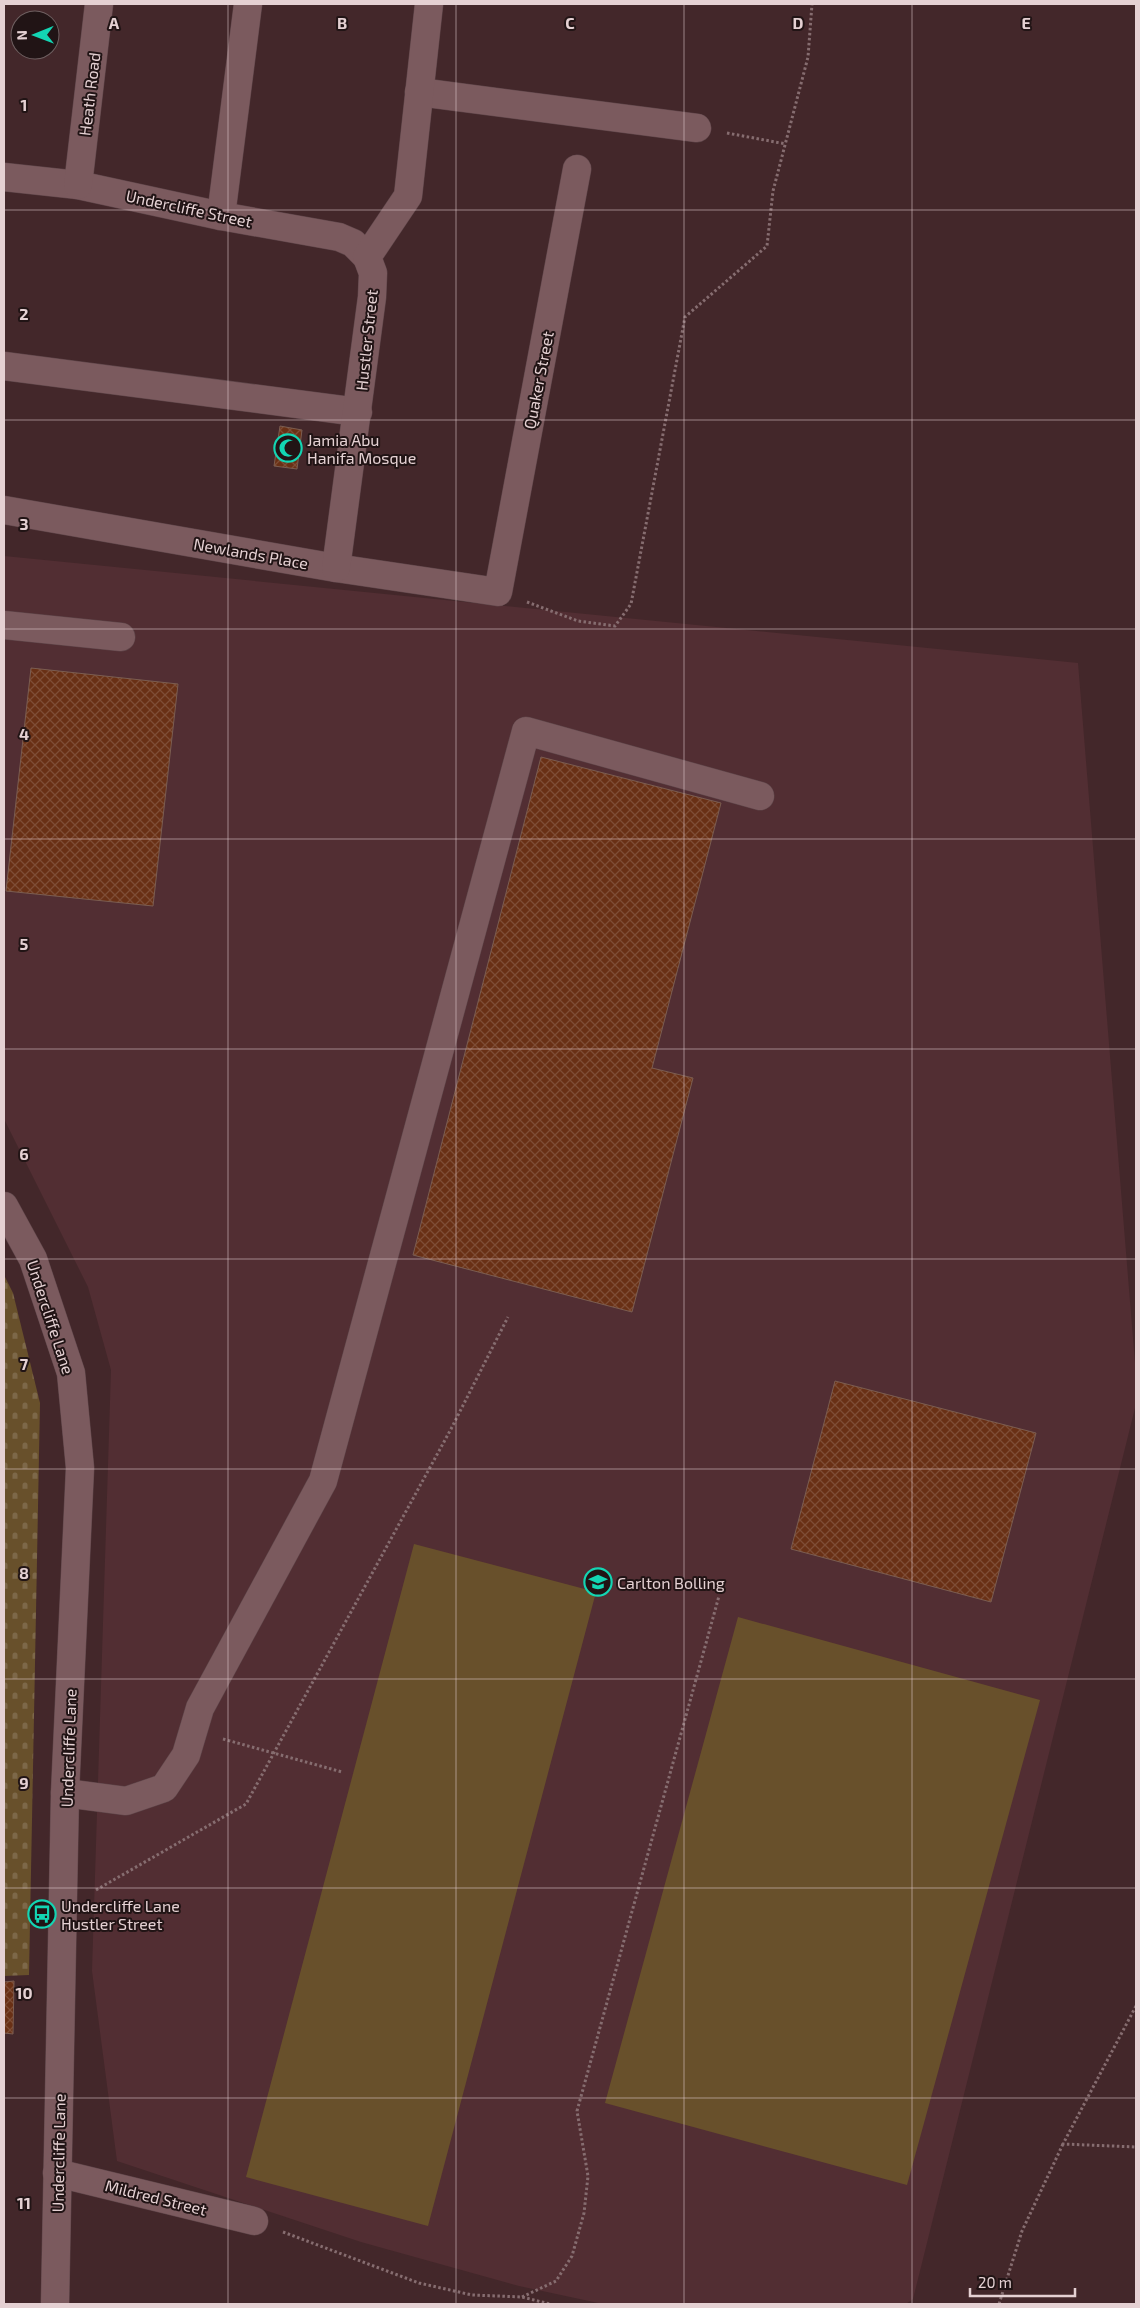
<svg xmlns="http://www.w3.org/2000/svg" width="1140" height="2308" font-family="'Exo 2',sans-serif">
  <defs>
    <pattern id="cemetery-stones" width="16" height="16" patternUnits="userSpaceOnUse" patternTransform="scale(1.25)"><rect width="16" height="16" fill="#68502b"/><path d="M2 7V4a2 2 0 0 1 4 0v3zM10 15v-3a2 2 0 0 1 4 0v3z" fill="#7d6849"/></pattern>
    <pattern id="building-cross-hatch" width="8" height="8" patternUnits="userSpaceOnUse" patternTransform="scale(1.25)"><rect width="8" height="8" fill="#693015"/><path d="M0 0l8 8M0 8l8-8" fill="none" stroke="#7e4d36"/></pattern>
  </defs>
  <rect width="100%" height="100%" fill="#43272a"/>
  <!-- built -->
  <path fill="#522e33" d="M4,556L1078,663L1136,1375V1404L913,2299L906,2304H603L519,2286L361,2242L117,2161L92,1971L111,1370L88,1287L4,1119Z"/>
  <!-- cemetery -->
  <path fill="url(#cemetery-stones)" d="M4,1275L13,1293L40,1403L29,1975L4,1976Z"/>
  <!-- green -->
  <g fill="#68502b">
    <path d="M414,1544L596,1592L428,2226L246,2177Z"/>
    <path d="M738,1617L1040,1700L907,2185L605,2103Z"/>
  </g>
  <!-- building -->
  <g fill="url(#building-cross-hatch)" stroke="#7b5d51">
    <path d="M280,426L302,430L297,469L274,466Z"/>
    <path d="M31,668L178,684L153,906L6,891Z"/>
    <path d="M541,757L721,803L652,1068L693,1078L632,1312L413,1255Z"/>
    <path d="M835,1381L1036,1433L991,1602L791,1549Z"/>
    <path d="M14,1981L13,2034L4,2033V1982Z"/>
  </g>
  <g fill="none" stroke-linecap="round" stroke-linejoin="round">
    <!-- minor casing -->
    <g stroke="#5e4549" stroke-width="29">
      <g id="minor">
        <path d="M419,92L697,128"/>
        <path d="M4,177L78,185L221,216L339,237L353,243L367,257"/>
        <path d="M78,185L99,4"/>
        <path d="M221,216L248,4"/>
        <path d="M4,366L358,412"/>
        <path d="M4,510L336,568L498,592L577,169"/>
        <path d="M336,568L372,297L373,273L367,257L408,196L429,4"/>
        <path d="M4,625L121,637"/>
        <path d="M4,1206L33,1259L71,1373L80,1468L65,1793L55,2304"/>
        <path d="M65,1793L126,1801L164,1788L186,1755L200,1708L323,1481L526,731L760,796"/>
        <path d="M57,2173L254,2221"/>
      </g>
    </g>
    <!-- path -->
    <g stroke="#866d70" stroke-width="3" stroke-dasharray="2.5 2.5" stroke-linecap="butt">
      <path d="M727,133L786,144"/>
      <path d="M527,602L578,621L615,626L631,604L685,317L767,246L773,191L808,57L812,4"/>
      <path d="M223,1739L342,1772"/>
      <path d="M96,1890L246,1804L451,1429L508,1317"/>
      <path d="M1136,2006L1063,2144L1136,2147"/>
      <path d="M283,2232L419,2283L472,2295L522,2297L550,2304"/>
      <path d="M522,2297L556,2281L572,2256L584,2213L588,2176L577,2111L719,1596"/>
      <path d="M999,2304L1022,2231L1063,2144"/>
    </g>
    <!-- minor -->
    <use href="#minor" stroke="#7b5a5e" stroke-width="28"/>
  </g>
  <!-- grid -->
  <path fill="none" stroke="#e5d1d3" stroke-width="1" stroke-opacity="0.55" d="M228,4V2304M456,4V2304M684,4V2304M912,4V2304M4,210H1136M4,420H1136M4,629H1136M4,839H1136M4,1049H1136M4,1259H1136M4,1469H1136M4,1679H1136M4,1888H1136M4,2098H1136"/>
  <!-- icons -->
  <defs>
    <g id="mosque-ring" transform="scale(1.4375)"><circle r="9.5" fill="#211415" stroke="#13d5b3" stroke-width="1.5"/><path d="M3.5-4.9A6 6 0 1 0 3.5 4.9A5 5 0 1 1 3.5-4.9Z" fill="#13d5b3"/></g>
    <g id="school-ring" transform="scale(1.4375)"><circle r="9.5" fill="#211415" stroke="#13d5b3" stroke-width="1.5"/><path d="M0-5L7-2L0 1L-7-2ZM-4 1L0 2.5L4 1V4Q0 6-4 4Z" fill="#13d5b3"/></g>
    <g id="bus-ring" transform="scale(1.4375)"><circle r="9.5" fill="#211415" stroke="#13d5b3" stroke-width="1.5"/><path d="M-5-6H5V4H4V6H2V4H-2V6H-4V4H-5ZM-3.5-4V0h7V-4ZM-3.5 1.2v1.5H-2V1.2ZM2 1.2v1.5H3.5V1.2Z" fill="#13d5b3"/></g>
  </defs>
  <g fill-rule="evenodd">
    <use href="#mosque-ring" x="288" y="448"/>
    <use href="#school-ring" x="598" y="1582"/>
    <use href="#bus-ring" x="42" y="1914"/>
  </g>
  <g text-anchor="middle" dominant-baseline="central" stroke-width="4" stroke-linejoin="round" paint-order="stroke">
    <!-- street labels -->
    <g font-size="16" fill="#e5d1d3" stroke="#211415">
      <text transform="translate(89 94) rotate(-83)">Heath Road</text>
      <text transform="translate(189 208) rotate(12)">Undercliffe Street</text>
      <text transform="translate(366 340) rotate(-84)">Hustler Street</text>
      <text transform="translate(538 380) rotate(-79)">Quaker Street</text>
      <text transform="translate(251 553) rotate(10)">Newlands Place</text>
      <text transform="translate(51 1317) rotate(72)">Undercliffe Lane</text>
      <text transform="translate(68 1748) rotate(-88)">Undercliffe Lane</text>
      <text transform="translate(58 2153) rotate(-89)">Undercliffe Lane</text>
      <text transform="translate(156 2197) rotate(14)">Mildred Street</text>
    </g>
    <!-- poi labels -->
    <g font-size="16" fill="#e5d1d3" stroke="#211415" text-anchor="start">
      <text x="307" y="439">Jamia Abu<tspan x="307" dy="18">Hanifa Mosque</tspan></text>
      <text x="617" y="1582">Carlton Bolling</text>
      <text x="61" y="1905">Undercliffe Lane<tspan x="61" dy="18">Hustler Street</tspan></text>
    </g>
  </g>
  <g font-size="16" text-anchor="middle" font-weight="bold" fill="#e5d1d3" stroke="#211415" stroke-width="4" stroke-linejoin="round" paint-order="stroke">
    <text x="114" y="29">A</text>
    <text x="342" y="29">B</text>
    <text x="570" y="29">C</text>
    <text x="798" y="29">D</text>
    <text x="1026" y="29">E</text>
    <text x="24" y="111">1</text>
    <text x="24" y="320">2</text>
    <text x="24" y="530">3</text>
    <text x="24" y="740">4</text>
    <text x="24" y="950">5</text>
    <text x="24" y="1160">6</text>
    <text x="24" y="1370">7</text>
    <text x="24" y="1579">8</text>
    <text x="24" y="1789">9</text>
    <text x="24" y="1999">10</text>
    <text x="24" y="2209">11</text>
  </g>
  <!-- border -->
  <rect width="1140" height="2308" fill="none" stroke="#e5d1d3" stroke-width="10"/>
  <!-- north arrow -->
  <g transform="translate(35 35) rotate(269)"><circle r="24" fill="#211415" stroke="#6f6061"/>
  <path d="M0-4L9 19L0 12L-9 19Z" fill="#13d5b3"/>
  <text y="-8" font-size="14" font-weight="bold" text-anchor="middle" fill="#e5d1d3">N</text>
  </g>
  <!-- scale -->
  <path d="M970 2288v8h105v-8" fill="none" stroke="#e5d1d3" stroke-width="2.5"/>
  <text x="978" y="2288" font-size="15" fill="#e5d1d3" stroke="#211415" stroke-width="4" paint-order="stroke">20 m</text>
</svg>
